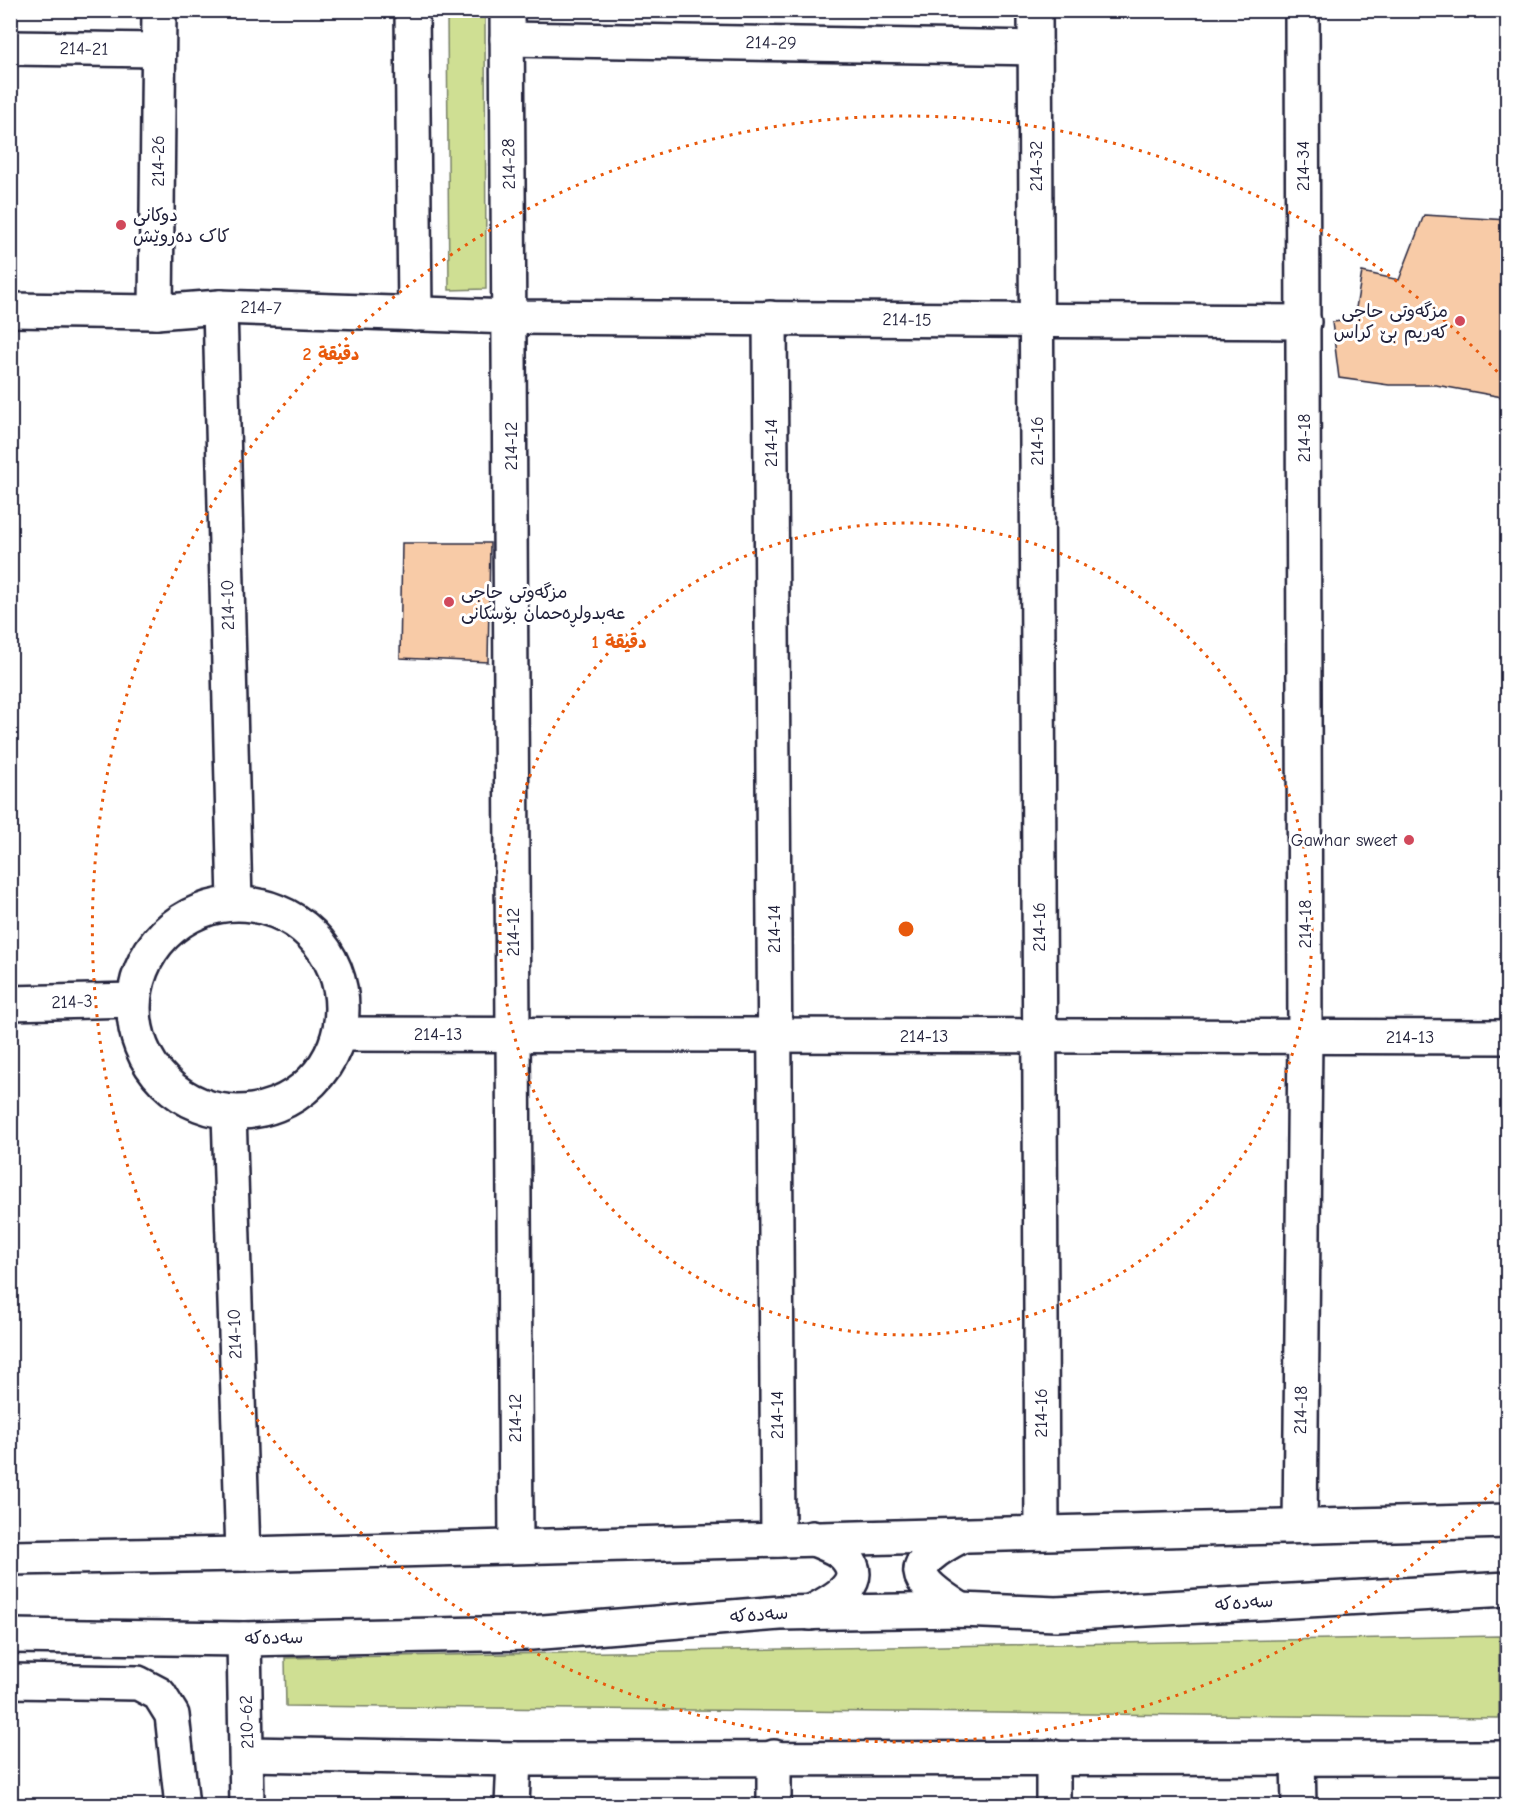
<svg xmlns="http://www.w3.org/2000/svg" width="1518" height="1816" font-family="'Comic Neue','Playpen Sans Arabic',sans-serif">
  <rect width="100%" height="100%" fill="#fff"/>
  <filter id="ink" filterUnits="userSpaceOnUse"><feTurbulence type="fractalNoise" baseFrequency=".0167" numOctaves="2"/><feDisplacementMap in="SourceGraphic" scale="12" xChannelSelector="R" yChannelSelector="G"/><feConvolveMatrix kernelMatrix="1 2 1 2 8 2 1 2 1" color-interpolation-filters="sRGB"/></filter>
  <g filter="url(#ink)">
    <!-- green -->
    <g fill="#cfdf93" stroke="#788067" stroke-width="1.5">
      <path d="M447,11H485L486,289L449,290Z"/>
      <path d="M1499,1636V1718L286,1706L285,1658Z"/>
    </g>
    <!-- building -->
    <g fill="#f8cba7" stroke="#22223b" stroke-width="1.5">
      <path d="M1424,215L1508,220V398L1436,385H1389L1339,378L1332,322L1354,320L1362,272L1399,280Z"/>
      <path d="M402,543H490L488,662L400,658Z"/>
    </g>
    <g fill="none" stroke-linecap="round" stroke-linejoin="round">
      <!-- minor casing -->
      <g stroke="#22223b" stroke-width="38">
        <g id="minor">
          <path d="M412,10L415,314"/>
          <path d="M507,10L516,1546"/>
          <path d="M1035,10L1042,1533"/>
          <path d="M507,39L1035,48"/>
          <path d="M10,48L158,50"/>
          <path d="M220,307L235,903"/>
          <path d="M10,310L156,312L220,307L511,317L1304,322"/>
          <path d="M156,312L159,10"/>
          <path d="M770,318L778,1540"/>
          <circle cx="238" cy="1008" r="104"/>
          <path d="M10,1003L134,1000"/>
          <path d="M340,1034L1508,1037"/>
          <path d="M229,1113L243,1554"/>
          <path d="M1300,1526L1305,1037L1302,10"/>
          <path d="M244,1639L247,1806"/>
          <path d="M10,1681L138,1683L159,1694L172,1715L182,1806"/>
          <path d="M248,1754L514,1759L1508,1758"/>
          <path d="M774,1757V1806"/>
          <path d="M1298,1758L1299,1806"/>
          <path d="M512,1806L514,1759"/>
          <path d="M1053,1806V1757"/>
        </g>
      </g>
      <!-- secondary casing -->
      <g stroke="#22223b" stroke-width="38">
        <g id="secondary">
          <path d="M961,1536C904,1566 911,1578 961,1610"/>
          <path d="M10,1558L243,1554L1508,1521"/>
          <path d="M810,1613C830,1602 870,1584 845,1556C837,1547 822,1543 812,1538"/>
          <path d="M10,1636L244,1639L531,1633L780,1613L961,1610L1056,1614L1508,1589"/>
        </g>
      </g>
      <!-- minor -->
      <use href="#minor" stroke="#fff" stroke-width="33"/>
      <!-- secondary -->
      <use href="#secondary" stroke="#fff" stroke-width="33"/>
    </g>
  </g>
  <!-- distance rings -->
  <g fill="none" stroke="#e8590c" stroke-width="3" stroke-dasharray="3 6">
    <circle cx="906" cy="929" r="406"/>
    <path d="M1505 1478A813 813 0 1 1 1505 380"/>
  </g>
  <!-- markers -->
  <g fill="#d1495b" stroke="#fff" stroke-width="2">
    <circle cx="121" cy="225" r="6"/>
    <circle cx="1460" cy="321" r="6"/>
    <circle cx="449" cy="602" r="6"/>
    <circle cx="1409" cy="840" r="6"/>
  </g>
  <g text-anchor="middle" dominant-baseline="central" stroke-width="6" stroke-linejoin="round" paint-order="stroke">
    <!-- street labels -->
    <g font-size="18" fill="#22223b" stroke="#fff">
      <text transform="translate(771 43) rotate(1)">214-29</text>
      <text transform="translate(84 49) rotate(1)">214-21</text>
      <text transform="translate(158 161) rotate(-90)">214-26</text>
      <text transform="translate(509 164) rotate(-91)">214-28</text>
      <text transform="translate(1036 166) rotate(-90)">214-32</text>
      <text transform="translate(1303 166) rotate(-90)">214-34</text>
      <text transform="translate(261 308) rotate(2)">214-7</text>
      <text transform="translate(907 320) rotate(1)">214-15</text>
      <text transform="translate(1304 438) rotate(-90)">214-18</text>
      <text transform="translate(1037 441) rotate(-90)">214-16</text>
      <text transform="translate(771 443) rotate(-90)">214-14</text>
      <text transform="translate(511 446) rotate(-90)">214-12</text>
      <text transform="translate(228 605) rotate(-91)">214-10</text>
      <text transform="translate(1305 924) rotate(-90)">214-18</text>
      <text transform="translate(1039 927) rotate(-90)">214-16</text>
      <text transform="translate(774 929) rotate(-90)">214-14</text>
      <text transform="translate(513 932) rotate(-90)">214-12</text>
      <text transform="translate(72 1002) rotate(-2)">214-3</text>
      <text x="438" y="1034">214-13</text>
      <text x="924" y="1036">214-13</text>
      <text x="1410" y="1037">214-13</text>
      <text transform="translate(235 1334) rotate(-92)">214-10</text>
      <text transform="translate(1301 1410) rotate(-89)">214-18</text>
      <text transform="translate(1041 1413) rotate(-90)">214-16</text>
      <text transform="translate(777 1415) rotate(-90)">214-14</text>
      <text transform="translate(515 1418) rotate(-90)">214-12</text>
      <text transform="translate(1244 1603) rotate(-4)">سەدەکە</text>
      <text transform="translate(759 1615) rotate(-4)">سەدەکە</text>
      <text transform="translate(274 1638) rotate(-1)">سەدەکە</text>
      <text transform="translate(247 1722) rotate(-92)">210-62</text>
    </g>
    <!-- poi labels -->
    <g font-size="18" fill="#22223b" stroke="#fff" text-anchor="start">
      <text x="133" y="215">دوکانی<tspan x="133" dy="21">کاک دەروێش</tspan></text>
      <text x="1448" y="311" text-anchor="end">مزگەوتی حاجی<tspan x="1448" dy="21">کەریم بێ کراس</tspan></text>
      <text x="461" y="592">مزگەوتی حاجی<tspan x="461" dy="21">عەبدولڕەحمان بۆسکانی</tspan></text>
      <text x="1397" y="840" text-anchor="end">Gawhar sweet</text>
    </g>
  </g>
  <circle cx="906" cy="929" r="9" fill="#e8590c" stroke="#fff" stroke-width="3"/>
  <g font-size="18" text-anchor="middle" font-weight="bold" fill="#e8590c" stroke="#fff" stroke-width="6" stroke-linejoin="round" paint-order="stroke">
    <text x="331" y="360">2 دقيقة</text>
    <text x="619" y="648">1 دقيقة</text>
  </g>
  <!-- margin -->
  <rect width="1518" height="1816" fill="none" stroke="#fff" stroke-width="36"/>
  <rect x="18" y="18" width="1482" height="1780" fill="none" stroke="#22223b" stroke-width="2" filter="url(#ink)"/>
</svg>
